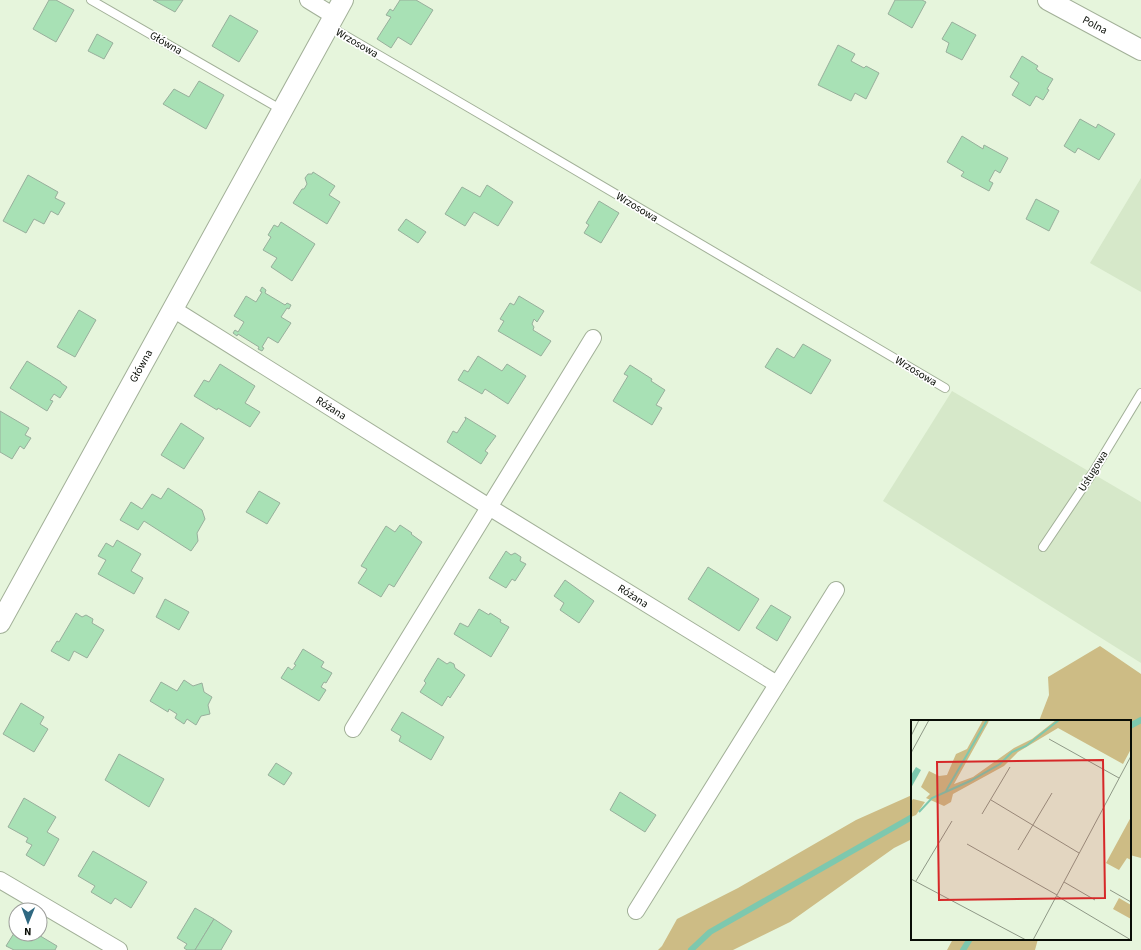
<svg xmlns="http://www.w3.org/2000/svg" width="1141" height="950" font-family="'Source Sans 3',sans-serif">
  <rect width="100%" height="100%" fill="#e6f5dc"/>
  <!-- built -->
  <g fill="#d6e8c9">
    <path d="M1141,178V292L1090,263Z"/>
    <path d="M952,391L1141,502V663L883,501Z"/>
  </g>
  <!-- green -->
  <g fill="#cdbc85">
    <path d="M1100,646L1141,674V858L1130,855V721H1039L1049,695L1048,677Z"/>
    <path d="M912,795V839L894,848L790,922L733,950H658L662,946L677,919L738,888L856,820Z"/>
    <path d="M953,939H1038L1035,950H947Z"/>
  </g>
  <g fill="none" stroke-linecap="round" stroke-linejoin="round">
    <!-- stream -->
    <g stroke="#7dc8ae" stroke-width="6">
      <path d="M1130,726L1141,720"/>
      <path d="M691,950L710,932L912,817"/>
      <path d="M963,950L970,939"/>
    </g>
  </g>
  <!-- building -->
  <g fill="#a8e1b5" stroke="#98af9c">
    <path d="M49,0H56L74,10L56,42L33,29Z"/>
    <path d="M153,0H183L175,12Z"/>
    <path d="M400,0H416L433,10L411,45L398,37L391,48L377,39L391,17L386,15L390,9L393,11Z"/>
    <path d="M895,0H922L926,2L912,28L888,14Z"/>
    <path d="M230,15L258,31L239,62L212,46Z"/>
    <path d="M952,22L976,35L962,60L946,52L949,43L942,39Z"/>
    <path d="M97,34L113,43L104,59L88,51Z"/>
    <path d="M838,45L855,54L851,61L864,68L866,66L879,73L866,99L855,93L851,101L818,85Z"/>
    <path d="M1022,56L1038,66L1036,69L1038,70V71L1053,79L1047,89L1049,90L1043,100L1036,96L1030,106L1012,95L1019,83L1010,77Z"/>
    <path d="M199,81L224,95L206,129L163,104L174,89L189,97Z"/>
    <path d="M1080,119L1096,128L1098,124L1115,134L1099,160L1078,148L1075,153L1064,146Z"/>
    <path d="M962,136L983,149L984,145L1008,158L1000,173L995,170L989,181L993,183L989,191L961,176L964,172L947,162Z"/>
    <path d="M313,172L335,186L329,195L340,202L327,224L293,203L302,189H304L307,184L305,178L308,174H312Z"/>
    <path d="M28,175L58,192L55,198L65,203L58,215L51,211L44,224L34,219L26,233L3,221Z"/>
    <path d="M487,185L513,202L498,226L474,212L465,226L445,214L462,187L480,197Z"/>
    <path d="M1036,199L1059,211L1049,231L1026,219Z"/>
    <path d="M599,201L619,213L601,243L584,233L589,225L586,223Z"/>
    <path d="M406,219L426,232L418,243L398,230Z"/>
    <path d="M281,222L315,244L292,281L271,267L277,258L263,250L271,237L268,235L274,225L278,227Z"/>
    <path d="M262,287L266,290L265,293L285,305L287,303L291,305L289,309L287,308L281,317L291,323L278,343L268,337L262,347L264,348L262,351L258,349L259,347L238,334L237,336L233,333L235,330L238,332L244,322L234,316L246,296L256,302L262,292L260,291Z"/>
    <path d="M519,296L544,311L537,322L534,319L532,324L534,327L533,330L551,341L541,356L498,331L504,321L500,319L510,303L514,305Z"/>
    <path d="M79,310L96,320L75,357L57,347Z"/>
    <path d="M803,344L831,360L811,394L765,367L777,348L794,358Z"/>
    <path d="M478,356L502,371L507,364L526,376L508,404L485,389L482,394L458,380L464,370L468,372Z"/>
    <path d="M27,361L61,382V383L67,387L60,398L54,394L50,400L53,401L47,411L10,388Z"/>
    <path d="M220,364L255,386L245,403L260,412L250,427L218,408L217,410L194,396L204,380L209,382Z"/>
    <path d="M630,365L652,379L651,381L665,390L656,405L662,408L652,425L613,401L628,376L624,374Z"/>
    <path d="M0,411L29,428L25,435L31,438L24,449L20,446L12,459L0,452Z"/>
    <path d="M465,417L496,436L485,451L488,453L481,464L447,442L453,431L457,433L466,419L465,418Z"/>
    <path d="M181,423L204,438L184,469L161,455Z"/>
    <path d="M168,488L202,510L205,519L197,533L198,541L191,551L144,521L138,530L120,520L131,502L142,509L152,494L161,499Z"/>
    <path d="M259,491L280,503L267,524L246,512Z"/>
    <path d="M400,525L412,533L411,534L422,542L394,587L389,584L381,597L358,583L367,569L361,566L386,526L395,532Z"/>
    <path d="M117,540L141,554L131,571L143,578L134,594L98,574L106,560L98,556L106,543L113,547Z"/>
    <path d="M506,551L511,555L515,553L521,557L520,561L526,564L515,581L512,579L506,588L489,578Z"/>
    <path d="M708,567L759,599L739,631L688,599Z"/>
    <path d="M565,580L594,601L579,623L560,610L564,603L554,596Z"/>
    <path d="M165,599L189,612L179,630L156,617Z"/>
    <path d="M771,605L791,617L777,641L756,628Z"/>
    <path d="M479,609L489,615L490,613L501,620L500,622L509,627L491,657L454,634L460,623L468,627Z"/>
    <path d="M76,613L82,617L86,615L93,619L92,623L104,630L87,658L74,651L69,661L51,651L57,641L59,642Z"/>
    <path d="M303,649L324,662L321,667L332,673L326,683L324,682L321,687L326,690L319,701L281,678L288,667L292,670L296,665L294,664Z"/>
    <path d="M438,658L447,664L450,662L454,664L455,668L465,675L450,698L448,696L442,706L420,692L426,683L424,681Z"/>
    <path d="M184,680L193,686L202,683L204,692L212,697L208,705L210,714L201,716L196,725L187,719L184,724L175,718L177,714L169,709L168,712L150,701L161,682L177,691Z"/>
    <path d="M21,703L44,717L40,724L48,729L34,752L3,734Z"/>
    <path d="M402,712L444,737L431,760L399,741L401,736L391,730Z"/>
    <path d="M119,754L164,779L149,807L105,780Z"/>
    <path d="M276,763L292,773L284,785L268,775Z"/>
    <path d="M620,792L656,815L645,832L610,810Z"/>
    <path d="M24,798L56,817L47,832L59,839L44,866L26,855L32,845L26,842L28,838L8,827Z"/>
    <path d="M93,851L147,882L131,908L115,898L111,904L91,892L95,886L78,876Z"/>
    <path d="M195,908L214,919L195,950H187L184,948L187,944L177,938Z"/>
    <path d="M214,919L232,931L221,950H195Z"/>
    <path d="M16,930V934H37L57,946L55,950H14L6,946Z"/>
  </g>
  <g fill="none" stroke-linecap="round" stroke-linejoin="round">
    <!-- service casing -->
    <g stroke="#a2b098" stroke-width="10">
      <g id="service">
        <path d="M91,0L282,110"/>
        <path d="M329,26L485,117L945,388"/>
        <path d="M1043,547L1092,474L1141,393"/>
      </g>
    </g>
    <!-- minor casing -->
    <g stroke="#a2b098" stroke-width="18">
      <g id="minor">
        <path d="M308,0L334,16"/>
        <path d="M173,309L489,507L777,684"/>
        <path d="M353,729L593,338"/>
        <path d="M0,880L119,950"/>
        <path d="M636,911L836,590"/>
      </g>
    </g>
    <!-- tertiary casing -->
    <g stroke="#a2b098" stroke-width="22">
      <g id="tertiary">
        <path d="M1048,0L1141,50"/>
        <path d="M0,623L343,0"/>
      </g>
    </g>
    <!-- service -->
    <use href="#service" stroke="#fff" stroke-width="8"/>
    <!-- minor -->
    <use href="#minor" stroke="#fff" stroke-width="16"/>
    <!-- tertiary -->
    <use href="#tertiary" stroke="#fff" stroke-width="20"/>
  </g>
  <g text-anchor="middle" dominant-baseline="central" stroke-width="3.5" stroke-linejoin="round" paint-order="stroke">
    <!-- street labels -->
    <g font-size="11" fill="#090d06" stroke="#fff">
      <text transform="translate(1095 25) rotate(28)">Polna</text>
      <text transform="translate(166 43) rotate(30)">Główna</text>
      <text transform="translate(357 43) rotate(30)">Wrzosowa</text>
      <text transform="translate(637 207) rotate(31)">Wrzosowa</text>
      <text transform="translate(141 366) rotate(-61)">Główna</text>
      <text transform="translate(916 371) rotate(31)">Wrzosowa</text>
      <text transform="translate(331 408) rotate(32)">Różana</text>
      <text transform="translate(1093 471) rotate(-58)">Usługowa</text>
      <text transform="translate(633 596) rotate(32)">Różana</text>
    </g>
  </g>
  <!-- overview -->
  <g transform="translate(911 720)">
    <rect width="220" height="220" fill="#e6f5dc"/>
    <path d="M72,0H78L77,3L43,64L62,57L103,28L121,19L145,0H220V29L212,44L147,8L107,32L93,46L42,74L40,82L33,86L15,78L19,74L10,67L18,51L28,56L36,55L45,34L56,29ZM2,79L14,82L5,95L0,97V82ZM220,97V140L216,138L208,150L195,143ZM208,178L220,185V199L202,189Z" fill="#cdbc85"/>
    <path d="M5,47L10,50L0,68V55Z" fill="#7dc8ae"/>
    <path fill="none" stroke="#7dc8ae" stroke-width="2" d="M35,71L76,0M8,92L21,78L59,61L89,44L101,32L115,26L148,0"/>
    <path fill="none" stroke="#8e9886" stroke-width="1" d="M0,16L8,0M138,19L208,58M0,33L18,0M80,80L168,133M71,94L99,47M56,124L146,175M107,130L141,73M0,159L115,220M5,161L41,101M153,162L184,180M199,170L220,182M146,176L220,220M122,220L220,36"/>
    <path fill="#d62828" fill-opacity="0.15" stroke="#d62828" stroke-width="2" d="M192,40L194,178L28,180L26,42Z"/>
    <rect width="220" height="220" fill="none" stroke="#090d06" stroke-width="2"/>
  </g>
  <!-- north arrow -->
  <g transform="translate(28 922) rotate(181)"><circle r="19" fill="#ffffff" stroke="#9d9e9b"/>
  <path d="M0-3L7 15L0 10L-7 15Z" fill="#2f6881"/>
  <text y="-6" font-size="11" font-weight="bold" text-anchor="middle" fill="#090d06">N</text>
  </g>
</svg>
